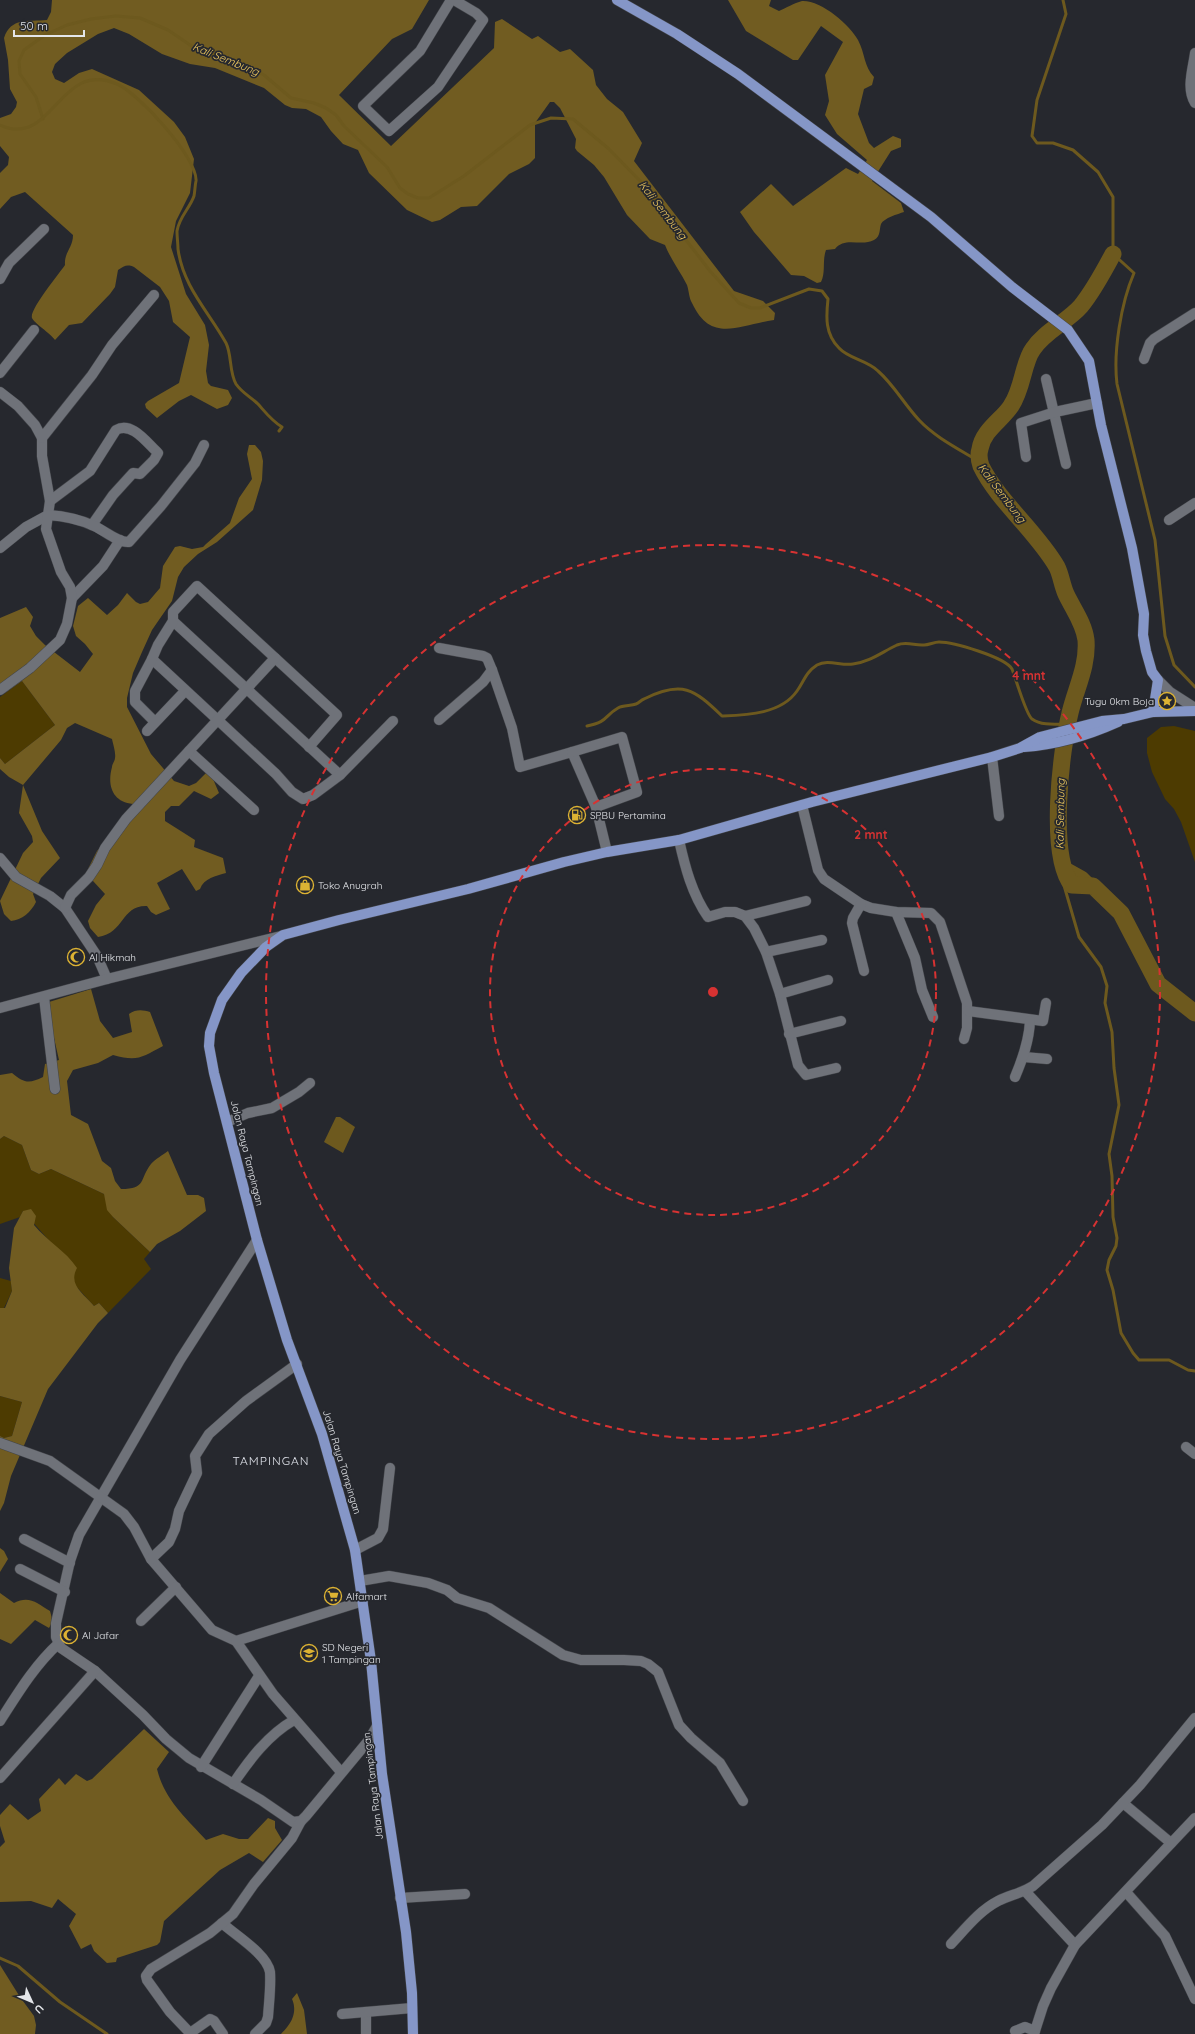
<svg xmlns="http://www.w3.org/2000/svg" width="1195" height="2034" font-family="Quicksand,sans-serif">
  <rect width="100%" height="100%" fill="#26282e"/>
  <!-- green -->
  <g fill="#4d3b01">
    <path d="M22,681L55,725L5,764L0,758V697Z"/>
    <path d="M1174,726L1195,731V862L1181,822L1174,809L1165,799L1152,772L1147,753V738L1161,727Z"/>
    <path d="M4,1136L22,1145L31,1170L39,1174L51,1169L104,1194L113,1217L150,1252L144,1259L151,1269L108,1313L99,1303L94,1306L74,1284L73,1276L53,1245L23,1211L20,1217L0,1224V1139Z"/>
    <path d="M0,1278L11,1281L12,1291L4,1308H0Z"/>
    <path d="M0,1396L22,1402L12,1436L4,1438L0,1436Z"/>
  </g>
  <!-- forest -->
  <g fill="#715c21">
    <path d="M52,0H429L412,29L392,39L339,95L391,146L494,48L495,22L502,19L532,39L538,36L560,52L570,49L593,70L596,85L607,99L623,112L642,143L634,161L734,291L763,301L775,313L774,320C739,325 711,344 692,303C689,298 689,291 687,285C680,271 671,260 665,245L650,239L627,215L604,177L594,165L577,151L575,148L576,139L560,108L554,102H550L535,123V158L529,164L509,174L477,206L461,207L440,220L432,222L407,210L369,173L358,150L343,144L331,131L321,117L306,109L292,108L285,105L264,88L215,68L190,64L162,54L129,34L114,28L98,34L67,53L55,64L52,72L55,79L64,83L79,73L92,69L139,90L174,122L185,137L194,159L190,193L176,221L171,247L186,294L205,325L209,345L206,371L208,383L211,386L228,390L232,398L228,405L217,409L191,395L179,401L157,418L146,408L145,404L148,401L179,383L190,337L173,322L169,301L160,287L134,267C127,264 124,266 118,270L115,287L110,294L82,323L69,325L55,340C51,334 33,322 32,318C29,310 59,274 65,265C64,252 73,248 73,235L25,192L11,197L0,209V173L8,165L9,157L0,146V118L11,114L16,107L17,102L10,89L8,60L4,38C11,17 28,22 47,20L51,12Z"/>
    <path d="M728,0H771L769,6L779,11C786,8 794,3 802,1C821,0 850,25 858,40C865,53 864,67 874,77L872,85L864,89L858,114L869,143L874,148L893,136L901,139V147L891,151L872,181L901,203L904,212C898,214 884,218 881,224C879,230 881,236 874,240C861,247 845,236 835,249L826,250C822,261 826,272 821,282L817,283L804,276L791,275L754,232L740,212L771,184L793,206L846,168L858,174L867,160L837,134L825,115L829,101L825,75L843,42L821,26L798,60H793L746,31Z"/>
    <path d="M249,445H255L261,452L263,461L262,480L253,510L217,542L198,554L184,567L178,577L172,601L152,630L142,652L133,673L127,698V707L151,754L174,781L189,786L196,783L206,773L213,779L219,793L211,799L194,791L179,806H171L165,812V821L195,840L194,847L223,858L226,873C216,876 204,878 200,889L196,891L182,869L157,883L170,909L156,915L151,912L147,906C121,905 125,933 98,937L90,928L88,921L96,905L105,894L93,881L84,877L97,851L126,816L133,804C112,802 107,785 112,767C112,764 115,761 115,758C116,753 113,744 112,739L75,723L67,728L61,740L23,785L42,831L60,858L41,878L33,894L36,902C31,912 22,920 11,921L4,914L0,901L23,853L33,842L32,836L19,813L23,785L9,777L0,769V758L5,764L55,725L22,681L5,693L0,685V618L26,607L33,617L30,626L36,636L45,645L80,672L93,654L85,644L76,636L73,626L78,606L88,598L107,615L118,605L127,593L136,602L140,604L148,602L160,588L163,566L175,547L180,546L192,549L203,547L206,544L230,523L239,498L252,479L247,454Z"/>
    <path d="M91,989L100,1021L113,1038L132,1032L129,1014C136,1009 143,1010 150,1012L163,1046C142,1057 138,1062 113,1055L98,1063L73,1070L67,1081L71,1115L88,1124L102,1161L111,1168L115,1181L121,1189C147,1189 139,1179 151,1164C155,1159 163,1155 168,1151L187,1195H198L204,1198L206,1211L180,1231L157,1244L150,1252L113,1217L107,1210L104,1194L51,1169L39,1174L31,1170L22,1145L4,1136L0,1139V1075L12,1073C24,1083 29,1084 43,1077L45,1064L59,1060L49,1016V1002Z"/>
    <path d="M31,1209L36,1216L34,1225C47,1241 66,1251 77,1268C68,1285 83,1293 94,1306L99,1303L108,1313L98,1323L48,1389L11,1476L4,1503L0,1511V1436L4,1438L12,1436L22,1402L0,1396V1308H5L12,1291L9,1268L14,1228L23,1211Z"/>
    <path d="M0,1548L4,1551L8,1559L0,1572Z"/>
    <path d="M0,1593L14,1603C29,1595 37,1603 50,1611C52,1618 53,1622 49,1628L35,1620L11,1644L0,1639Z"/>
    <path d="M144,1729L169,1752L157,1769C164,1799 186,1818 206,1840L223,1834L239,1839H248L268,1818L275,1821V1828L282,1840L263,1862L249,1853L220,1870L164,1921L160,1942L157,1945L117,1958L116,1962L107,1963L94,1951L91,1944L81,1949L69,1926L76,1914L58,1899L52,1908L31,1901L0,1902V1847L5,1842L0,1826V1815L10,1804L28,1820L41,1811L39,1799L59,1778L65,1785L76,1774L87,1781L92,1779Z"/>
    <path d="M0,1965L20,1997L34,2016L36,2025L35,2034H0Z"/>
    <path d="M297,1993L304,2010L307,2034H281C291,2024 298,2013 292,1999Z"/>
  </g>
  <!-- water -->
  <path fill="#6d591e" d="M336,1117H340L355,1127L343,1153L324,1142Z"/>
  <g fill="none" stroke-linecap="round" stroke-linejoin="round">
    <!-- stream -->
    <g stroke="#6d591e" stroke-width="3">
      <path d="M1063,0L1066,14L1037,100L1032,136L1037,143H1053L1073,150L1098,172L1113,197V254L1134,273C1121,303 1113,352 1117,384L1155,540L1165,636L1174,665L1195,687"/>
      <path d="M43,119L36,97L20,74L19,61L24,50L45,35L67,25L91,19L116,16L140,18L168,30L193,47L240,63L264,75L291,98L314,103L326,108L336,115L344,126L387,167L400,188L408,194L418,198H429L464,176L530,125L551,118L573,119L609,149L641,182L710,271L739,303L751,308H760L809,289L822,291L828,299C826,317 825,334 839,348C849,359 867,360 878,371C894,385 904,404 919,420C936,438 959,449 980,462"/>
      <path d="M0,125C54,149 58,59 117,84C138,93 198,158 196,181C195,185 195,191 194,196C190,208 179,217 177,231C177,237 178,244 178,249C183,287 209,312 226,343C232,355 229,372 236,384C242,393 251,397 258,404C266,413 272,421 282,427L279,431"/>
      <path d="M587,726C608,722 604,716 618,708C623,705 631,706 636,704C639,703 641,700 644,699C682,680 694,689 722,716C747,715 781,714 797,691C804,681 806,672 817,665C828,659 841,666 853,664C870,662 882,652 897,645C907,641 915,646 924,645C929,645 934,642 939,642C953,642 1005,657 1012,669C1016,679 1026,715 1032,719C1042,726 1056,724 1068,724"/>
      <path d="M1066,878L1063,882L1079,937L1101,967L1107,986L1105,1003L1112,1032L1114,1068L1119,1105L1109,1154L1112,1176L1113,1217L1117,1238L1116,1246L1109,1260L1107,1270L1113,1290L1121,1333L1133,1353L1139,1360H1169L1188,1370L1195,1371"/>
      <path d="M0,1958L18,1966L60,2002L107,2034"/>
    </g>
    <!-- canal -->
    <path stroke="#6d591e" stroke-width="10" d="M1065,866L1083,876L1093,886"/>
    <!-- river -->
    <path stroke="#6d591e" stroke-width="17" d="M1113,254C1104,271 1094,290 1081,306C1067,322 1045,331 1033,349C1023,362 1023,389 1011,406C1002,420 983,430 980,449C978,455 979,460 981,466C998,501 1037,532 1057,567C1061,575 1062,585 1066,594C1073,609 1084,623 1086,640C1088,666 1076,688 1070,713C1061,750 1048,856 1072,885L1093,886L1121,913L1158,984L1195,1013"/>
    <!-- minor casing -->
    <g stroke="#424449" stroke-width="11">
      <g id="minor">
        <path d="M451,0L420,51L363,106L389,131L438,87L483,20L476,13L454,0"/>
        <path d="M1195,53C1193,69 1186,88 1195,103"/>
        <path d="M0,279L9,263L44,229"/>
        <path d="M1144,359L1150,343L1154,339L1195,313"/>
        <path d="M0,373L34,330"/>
        <path d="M1046,379L1066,464"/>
        <path d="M0,392L18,406L35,425L42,438V456L50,501L48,515L26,527L0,548"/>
        <path d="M42,438L92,375L112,345L154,295"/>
        <path d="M1026,457L1021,423L1055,412L1097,403"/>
        <path d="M50,501L90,471L116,430C132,421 147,443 158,453L154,460L140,474L133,473L113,495L92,525"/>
        <path d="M1169,520L1195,503"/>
        <path d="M72,598L103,566L120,540"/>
        <path d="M173,621L340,775L393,721"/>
        <path d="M439,648L483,656L487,658L492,670"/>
        <path d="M152,659L276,774L292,792L303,799L313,795L340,775"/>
        <path d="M1158,680L1170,692L1195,708"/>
        <path d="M0,690L30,668L60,640L67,624L72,598L70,587L61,572L46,529L48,515C64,516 79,519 94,526C104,530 118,543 129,542L161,506L195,463L204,445"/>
        <path d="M439,720L483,682L492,670L512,728L520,767L572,752L596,807L607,852"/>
        <path d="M155,722L135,702V691L152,659L158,645L173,621V612L197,586L337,715L309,747"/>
        <path d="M147,731L185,691"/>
        <path d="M189,751L254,810"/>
        <path d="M572,752L622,737L637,792L596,807"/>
        <path d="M992,757L999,816"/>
        <path d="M802,805L818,870L824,879L861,904L871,908L896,912L931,913L940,922L967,1003V1028L964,1039"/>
        <path d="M679,840C685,867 692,894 708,917L725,912H735L745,916L754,928L766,952L780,994L798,1065L806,1075L836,1068"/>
        <path d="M0,858L16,877L50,896L65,908L97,956L107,979"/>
        <path d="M861,904L853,918L852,923L864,971"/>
        <path d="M65,908L71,895L89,877L97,865L105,848L126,819L275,658"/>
        <path d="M896,912L915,958L922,990L933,1017"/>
        <path d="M745,916L806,901"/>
        <path d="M766,952L822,940"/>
        <path d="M780,994L828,980"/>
        <path d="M44,997L55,1089"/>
        <path d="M0,1008L107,979L281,936"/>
        <path d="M968,1011L1043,1021L1046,1003"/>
        <path d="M789,1034L841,1021"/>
        <path d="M1024,1057L1047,1059"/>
        <path d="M1015,1077C1023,1058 1029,1041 1030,1021"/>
        <path d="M227,1122L248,1113L272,1108L299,1092L310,1083"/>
        <path d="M257,1240L180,1360L79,1535L70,1561L56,1623V1637L61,1648L95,1671L143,1715L166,1739L189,1758L261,1800L293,1822L301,1821L306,1816L369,1740L377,1726"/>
        <path d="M0,1443L50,1461L124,1514L134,1527L151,1559L212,1630L236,1641L273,1694L341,1772"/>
        <path d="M1186,1447L1195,1454"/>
        <path d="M24,1539L70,1563"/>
        <path d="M355,1550L378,1538L383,1529L390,1468"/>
        <path d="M151,1559L169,1542L175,1529L179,1511L197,1473L195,1456L209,1434L246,1401L297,1364"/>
        <path d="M20,1569L65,1592"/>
        <path d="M360,1581L389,1576L428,1583L447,1590L457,1598L489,1608L563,1655L581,1660H624L641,1661L648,1664L658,1672L679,1725L691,1738L720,1763L743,1801"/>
        <path d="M141,1621L176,1587"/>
        <path d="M236,1641L363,1601"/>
        <path d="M0,1721C18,1693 34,1666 59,1643"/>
        <path d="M201,1767L259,1676"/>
        <path d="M0,1778L95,1671"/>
        <path d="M233,1784C250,1759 268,1735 294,1720"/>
        <path d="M1123,1803L1171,1843"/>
        <path d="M1025,1891L1075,1945"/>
        <path d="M1126,1892L1165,1936L1195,1999"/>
        <path d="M400,1898L465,1894"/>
        <path d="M222,1923C235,1935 267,1954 270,1972C271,1987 269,2002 268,2017L266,2023L255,2034"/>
        <path d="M951,1944C966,1928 979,1911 998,1901C1010,1895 1022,1893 1033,1886L1102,1825L1140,1785L1195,1718"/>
        <path d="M366,2012V2034"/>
        <path d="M342,2014L412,2008"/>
        <path d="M1015,2031L1025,2027L1035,2031"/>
        <path d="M223,2034L214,2021L210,2019L190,2033L170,2012L147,1980L146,1976L151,1969L210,1933L233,1914L254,1884L292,1838L301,1821"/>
        <path d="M1034,2034L1043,2006L1051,1988L1075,1945L1195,1818"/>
      </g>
    </g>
    <!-- major casing -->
    <g stroke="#424449" stroke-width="11">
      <g id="major">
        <path d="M617,0L677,34L738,74L931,217L1012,287L1068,330L1089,361L1101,425L1132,548L1144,614L1143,635L1146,651L1152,672L1158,680L1153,712"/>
        <path d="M1024,747C1055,745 1089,735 1118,722"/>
        <path d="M413,2034L412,1993L406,1932L382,1774L371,1661L355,1550L322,1434L287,1340L257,1240L214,1073L209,1046L210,1033L222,1000L241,973L266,947L283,935L339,920L468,889L564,862L607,852L679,840L812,802L992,757L1020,748L1040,737L1102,721L1124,719L1153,712L1195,711"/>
      </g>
    </g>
    <!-- minor -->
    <use href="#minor" stroke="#6f7279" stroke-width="10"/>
    <!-- major -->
    <use href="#major" stroke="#8596c7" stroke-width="10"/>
  </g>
  <!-- distance rings -->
  <g fill="none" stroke="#d73232" stroke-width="2" stroke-dasharray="7 5">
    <circle cx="713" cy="992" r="223"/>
    <circle cx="713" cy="992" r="447"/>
  </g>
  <!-- icons -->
  <defs>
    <g id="sight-ring" transform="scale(0.9)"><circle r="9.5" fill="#26282e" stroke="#dcb233" stroke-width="1.5"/><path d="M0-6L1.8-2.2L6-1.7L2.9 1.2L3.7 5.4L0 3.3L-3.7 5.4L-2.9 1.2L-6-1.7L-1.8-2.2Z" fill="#dcb233"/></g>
    <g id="fuel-ring" transform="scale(0.9)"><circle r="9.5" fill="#26282e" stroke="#dcb233" stroke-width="1.5"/><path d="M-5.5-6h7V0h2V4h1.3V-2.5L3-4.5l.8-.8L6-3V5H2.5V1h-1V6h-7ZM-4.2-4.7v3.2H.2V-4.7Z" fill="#dcb233"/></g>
    <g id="shop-ring" transform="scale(0.9)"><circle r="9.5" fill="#26282e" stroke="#dcb233" stroke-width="1.5"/><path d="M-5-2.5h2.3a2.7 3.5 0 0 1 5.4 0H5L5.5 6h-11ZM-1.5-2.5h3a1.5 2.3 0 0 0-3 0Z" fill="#dcb233"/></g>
    <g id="mosque-ring" transform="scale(0.9)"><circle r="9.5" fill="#26282e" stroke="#dcb233" stroke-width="1.5"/><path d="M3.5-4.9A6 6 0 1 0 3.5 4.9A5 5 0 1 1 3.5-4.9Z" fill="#dcb233"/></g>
    <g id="supermarket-ring" transform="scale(0.9)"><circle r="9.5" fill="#26282e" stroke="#dcb233" stroke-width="1.5"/><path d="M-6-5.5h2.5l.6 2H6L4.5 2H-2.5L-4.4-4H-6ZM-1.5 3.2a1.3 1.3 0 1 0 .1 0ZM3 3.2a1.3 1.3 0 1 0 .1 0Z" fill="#dcb233"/></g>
    <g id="school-ring" transform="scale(0.9)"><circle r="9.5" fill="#26282e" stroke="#dcb233" stroke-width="1.5"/><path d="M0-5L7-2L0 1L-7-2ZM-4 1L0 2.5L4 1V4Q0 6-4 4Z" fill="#dcb233"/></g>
  </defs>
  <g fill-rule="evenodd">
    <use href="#sight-ring" x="1167" y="701"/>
    <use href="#fuel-ring" x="577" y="815"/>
    <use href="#shop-ring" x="305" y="885"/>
    <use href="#mosque-ring" x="76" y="957"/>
    <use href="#supermarket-ring" x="333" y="1596"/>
    <use href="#mosque-ring" x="69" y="1635"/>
    <use href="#school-ring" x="309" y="1653"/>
  </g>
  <g text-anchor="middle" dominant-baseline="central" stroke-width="3.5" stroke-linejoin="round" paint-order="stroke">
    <!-- poi labels -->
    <g font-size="10" fill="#e4e6ea" stroke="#26282e" text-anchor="start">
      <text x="1154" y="701" text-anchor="end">Tugu 0km Boja</text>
      <text x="590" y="815">SPBU Pertamina</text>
      <text x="318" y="885">Toko Anugrah</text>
      <text x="89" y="957">Al Hikmah</text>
      <text x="346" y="1596">Alfamart</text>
      <text x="82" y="1635">Al Jafar</text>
      <text x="322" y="1647">SD Negeri<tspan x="322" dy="12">1 Tampingan</tspan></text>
    </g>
    <!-- street labels -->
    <g font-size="10" fill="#e4e6ea" stroke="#26282e">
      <text transform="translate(247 1153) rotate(76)">Jalan Raya Tampingan</text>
      <text transform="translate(342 1462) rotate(73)">Jalan Raya Tampingan</text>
      <text transform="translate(373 1786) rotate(-97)">Jalan Raya Tampingan</text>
    </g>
    <!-- water labels -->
    <g font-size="11" font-style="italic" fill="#efc95f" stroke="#26282e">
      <text transform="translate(226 59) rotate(22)">Kali Sembung</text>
      <text transform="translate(663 210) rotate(52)">Kali Sembung</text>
      <text transform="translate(1002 493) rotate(53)">Kali Sembung</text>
      <text transform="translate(1060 814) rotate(-89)">Kali Sembung</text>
    </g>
    <!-- quarter labels -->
    <g font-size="12" letter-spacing="1" fill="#e1e4ec" stroke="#26282e">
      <text x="271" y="1460">TAMPINGAN</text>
    </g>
  </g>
  <circle cx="713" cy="992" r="6" fill="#d73232" stroke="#26282e" stroke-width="2"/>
  <g font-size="12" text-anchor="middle" font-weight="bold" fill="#d73232" stroke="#26282e" stroke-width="3.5" stroke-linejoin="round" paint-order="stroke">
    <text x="1029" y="680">4 mnt</text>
    <text x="871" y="839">2 mnt</text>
  </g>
  <!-- north arrow -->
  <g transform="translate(32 2002) rotate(134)" stroke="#26282e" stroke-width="3" paint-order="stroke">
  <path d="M0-3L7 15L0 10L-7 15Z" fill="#e4e6ea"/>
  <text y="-6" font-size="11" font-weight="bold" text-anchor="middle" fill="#e4e6ea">U</text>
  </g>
  <!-- scale -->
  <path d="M14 30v6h70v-6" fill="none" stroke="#e4e6ea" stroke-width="2"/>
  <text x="20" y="30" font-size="12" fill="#e4e6ea" stroke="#26282e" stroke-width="3" paint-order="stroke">50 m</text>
</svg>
